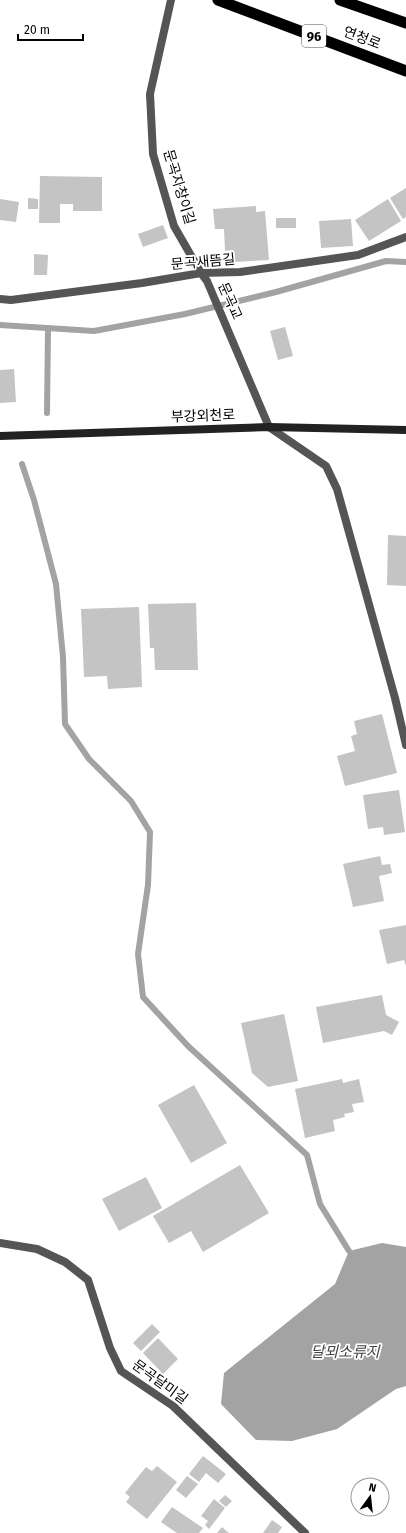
<svg xmlns="http://www.w3.org/2000/svg" width="406" height="1533" font-family="'Fira Sans','Noto Sans KR',sans-serif">
  <rect width="100%" height="100%" fill="#fff"/>
  <!-- water -->
  <path fill="#a3a3a3" d="M382,1243L406,1247V1386L396,1389L337,1429L292,1441L256,1440L221,1404L224,1373L335,1284L349,1251Z"/>
  <g fill="none" stroke-linecap="round" stroke-linejoin="round">
    <!-- stream -->
    <g stroke="#a3a3a3" stroke-width="6">
      <path d="M0,325L94,331L185,314L276,292L386,261L406,262"/>
      <path d="M47,413L48,328"/>
      <path d="M22,464L34,500L56,584L63,657L65,724L89,759L131,801L150,832L148,885L138,954L143,997L188,1046L307,1155L320,1204L349,1251"/>
    </g>
  </g>
  <!-- building -->
  <g fill="#c4c4c4">
    <path d="M40,176L102,177V211H73V204H60V223H39Z"/>
    <path d="M406,188V217L403,219L390,198Z"/>
    <path d="M28,198L38,199V209H28Z"/>
    <path d="M0,199L19,202L16,222L0,220Z"/>
    <path d="M388,199L401,221L369,241L355,220Z"/>
    <path d="M256,206V212L265,211L269,260L234,262L233,250L225,251L224,229H215L213,209Z"/>
    <rect x="276" y="218" width="20" height="10"/>
    <path d="M351,219L353,246L321,248L319,221Z"/>
    <path d="M163,225L168,238L143,247L138,234Z"/>
    <path d="M34,254L48,255L47,275H34Z"/>
    <path d="M285,327L293,356L278,360L270,331Z"/>
    <path d="M14,369L16,402L0,403V370Z"/>
    <path d="M388,535L406,536V586L387,585Z"/>
    <path d="M196,603L198,670H155L154,648H150L148,604Z"/>
    <path d="M139,607L142,687L108,689L107,676L84,677L81,609Z"/>
    <path d="M382,714L397,773L345,786L337,756L355,751L351,736L357,734L354,721Z"/>
    <path d="M399,790L405,832L384,835L383,827L368,829L363,795Z"/>
    <path d="M380,856L382,865L390,864L392,873L379,876L384,901L353,907L343,864Z"/>
    <path d="M406,925V966L404,960L387,964L379,930Z"/>
    <path d="M382,995L386,1015L399,1022L392,1035L384,1031L323,1043L316,1007Z"/>
    <path d="M284,1014L298,1081L268,1087L252,1073L241,1023Z"/>
    <path d="M342,1079L343,1083L359,1079L364,1102L352,1104L354,1112L344,1114L345,1117L333,1120L335,1131L305,1138L295,1089Z"/>
    <path d="M194,1085L227,1143L191,1163L158,1105Z"/>
    <path d="M240,1165L269,1213L203,1252L191,1231L169,1243L153,1216Z"/>
    <path d="M146,1177L162,1208L119,1231L102,1199Z"/>
    <path d="M152,1324L160,1332L141,1351L133,1343Z"/>
    <path d="M158,1338L178,1359L163,1374L143,1353Z"/>
    <path d="M203,1456L226,1474L218,1483L206,1473L199,1482L189,1474Z"/>
    <path d="M157,1466L177,1482L147,1519L126,1502L130,1497L125,1493L146,1467L152,1471Z"/>
    <path d="M187,1476L198,1484L186,1498L176,1490Z"/>
    <path d="M225,1495L232,1501L226,1507L219,1501Z"/>
    <path d="M214,1499L225,1508L209,1529L205,1525L208,1521L201,1516Z"/>
    <path d="M172,1507L203,1528L199,1533H177L161,1522Z"/>
    <path d="M272,1520L282,1527L278,1533H263Z"/>
    <path d="M222,1527L229,1533H217Z"/>
  </g>
  <g fill="none" stroke-linecap="round" stroke-linejoin="round">
    <!-- minor -->
    <g stroke="#555" stroke-width="8">
      <path d="M171,0L150,94L153,154L174,226L201,273L207,281L269,427L326,466L337,489L395,698L406,745"/>
      <path d="M0,299L11,300L142,283L201,273L240,272L358,255L406,237"/>
      <path d="M0,1243L37,1249L65,1262L88,1280L110,1348L121,1371L173,1406L305,1533"/>
    </g>
    <!-- secondary -->
    <path stroke="#222" stroke-width="8" d="M0,436L269,427L406,430"/>
    <!-- trunk -->
    <g stroke="#000" stroke-width="11">
      <path d="M218,0L406,71"/>
      <path d="M340,0L406,23"/>
    </g>
  </g>
  <g text-anchor="middle" dominant-baseline="central" stroke-width="3.5" stroke-linejoin="round" paint-order="stroke">
    <!-- shield labels -->
    <rect fill="#fff" stroke="#4c4c4c" stroke-width="1" x="302" y="25" width="24" height="22" rx="3"/>
    <g font-size="13" font-weight="bold" fill="#000">
      <text x="314" y="36">96</text>
    </g>
    <!-- street labels -->
    <g font-size="14" fill="#000" stroke="#fff">
      <text transform="translate(362 38) rotate(21)">연청로</text>
      <text transform="translate(179 187) rotate(73)">문곡자창이길</text>
      <text transform="translate(203 262) rotate(-5)">문곡새뜸길</text>
      <text transform="translate(230 301) rotate(66)">문곡교</text>
      <text transform="translate(203 416) rotate(-2)">부강외천로</text>
      <text transform="translate(160 1382) rotate(36)">문곡달미길</text>
    </g>
    <!-- water labels -->
    <g font-size="15" font-style="italic" fill="#444" stroke="#fff">
      <text x="345" y="1352">달뫼소류지</text>
    </g>
  </g>
  <!-- north arrow -->
  <g transform="translate(370 1497) rotate(15)"><circle r="19" fill="#ffffff" stroke="#999999"/>
  <path d="M0-3L7 15L0 10L-7 15Z" fill="#000000"/>
  <text y="-6" font-size="11" font-weight="bold" text-anchor="middle" fill="#000000">N</text>
  </g>
  <!-- scale -->
  <path d="M18 34v6h65v-6" fill="none" stroke="#000000" stroke-width="2"/>
  <text x="24" y="34" font-size="12" fill="#000000" stroke="#ffffff" stroke-width="3" paint-order="stroke">20 m</text>
</svg>
